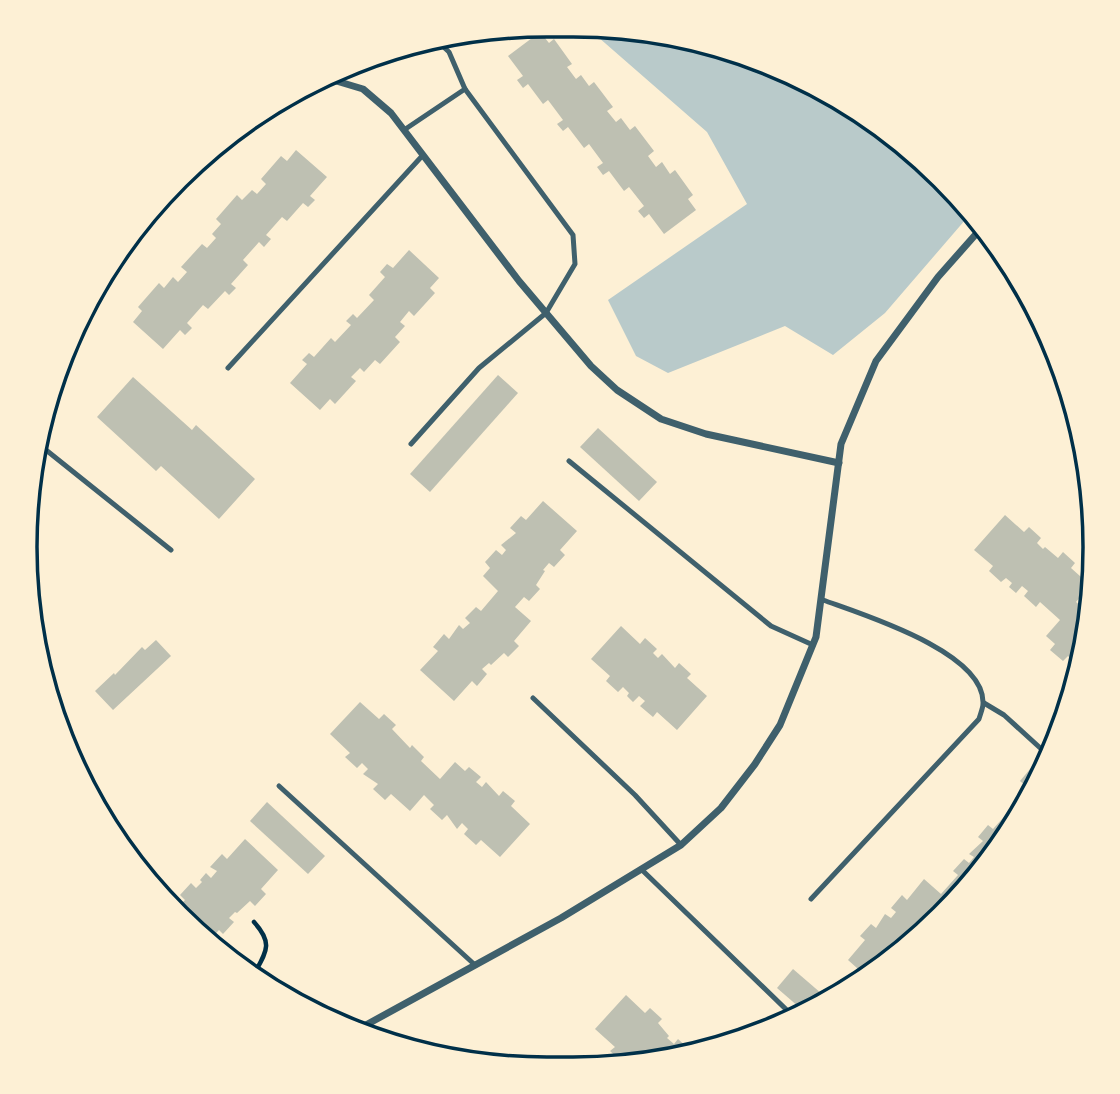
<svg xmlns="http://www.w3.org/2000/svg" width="1120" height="1094" font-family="'Space Grotesk',sans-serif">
  <rect width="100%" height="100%" fill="#fdf0d5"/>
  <!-- green -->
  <path fill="#b9caca" d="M642,29L741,52L835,95L918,154L972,212L885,313L833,355L785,326L668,373L636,356L608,300L747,204L707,132L590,30Z"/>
  <!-- building -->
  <g fill="#bec0b2">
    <path d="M540,32L549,43L554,39L572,64L567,67L576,79L581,75L589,86L594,82L613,107L607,111L616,122L621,118L630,130L635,126L654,151L648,156L656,167L662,162L670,174L675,170L693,195L688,199L696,210L664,234L649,214L644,218L638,211L644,206L629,187L624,191L609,171L603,175L597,167L603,163L589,144L584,148L568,127L563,131L557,124L563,120L548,100L543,104L528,84L523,88L517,80L523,76L508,56Z"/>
    <path d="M296,150L327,177L310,196L315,200L308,207L303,203L287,221L282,217L266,235L271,239L264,247L259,242L243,260L248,265L231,284L236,288L229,295L225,291L208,309L203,305L187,323L192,328L185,335L180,330L163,349L133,322L142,311L138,307L159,283L164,288L173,277L178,282L187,272L181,267L202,244L207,248L216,238L212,234L221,224L216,219L237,195L242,200L252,190L257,194L266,184L261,179L281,156L287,161Z"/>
    <path d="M409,250L439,278L430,288L435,293L414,316L409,311L400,322L405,326L395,337L400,342L380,364L375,360L364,372L360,368L351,377L356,381L335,404L330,399L320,410L290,383L307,364L302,360L309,353L314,357L331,338L335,342L351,325L346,321L353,314L357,318L374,300L369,295L385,277L380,272L387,264L393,268Z"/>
    <path d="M498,375L518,393L430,492L410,474Z"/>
    <path d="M133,377L192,430L196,425L255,479L219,519L161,466L156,471L97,417Z"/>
    <path d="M598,428L657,482L639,501L580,447Z"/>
    <path d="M543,501L577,531L560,550L565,555L554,567L549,563L543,570L545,571L536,585L540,589L529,601L524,597L515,607L531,621L514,641L519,646L508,657L504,653L491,665L489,663L482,669L487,674L477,686L472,681L454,701L420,670L438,651L433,647L444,634L449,639L459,625L463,629L470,623L465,618L476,607L481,611L498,591L483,576L490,568L485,562L496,550L502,555L506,550L501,545L516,533L510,528L521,516L526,520Z"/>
    <path d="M1005,515L1024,532L1029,527L1041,538L1037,543L1043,549L1045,547L1058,558L1063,552L1075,563L1071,568L1090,585L1076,602L1086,610L1090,606L1091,607V616L1078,671L1077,669L1073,673L1067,668L1073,661L1068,656L1063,661L1050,650L1055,644L1046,636L1060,620L1040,602L1036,607L1024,596L1028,591L1022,586L1016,593L1009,587L1012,583L1006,578L1001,582L989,571L993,566L974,550Z"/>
    <path d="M621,626L640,644L645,638L657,649L653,653L658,658L662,654L675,668L679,663L691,674L687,678L707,696L677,730L657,712L653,717L640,706L645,701L639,696L633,702L627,696L629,693L623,687L618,692L606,681L610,676L591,659Z"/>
    <path d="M156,640L171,656L113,710L95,691L114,673L115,675L142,647L145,650Z"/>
    <path d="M360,702L379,719L384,714L396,725L392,729L410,748L412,745L424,757L421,761L440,779L455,762L465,771L469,767L481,777L476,782L482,787L486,782L499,796L503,791L515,801L511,806L530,824L500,857L481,840L476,845L464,834L468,829L462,823L457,829L447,815L442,820L430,809L434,805L424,795L410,811L391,794L385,800L373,789L378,784L363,774L368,769L362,763L357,768L345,757L350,753L330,734Z"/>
    <path d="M1036,762L1044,768L1033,792L1020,781Z"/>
    <path d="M267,802L325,856L308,874L250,821Z"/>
    <path d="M1011,809L1019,817L966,892L891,962L867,977L848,960L865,940L860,936L871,924L876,928L885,914L891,918L896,912L891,908L902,895L907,900L924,879L941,894L958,875L953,871L964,859L969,863L974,857L969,854L983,841L978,837L988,825L993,829Z"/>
    <path d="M245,839L278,870L261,889L266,894L255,906L250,901L237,913L235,912L229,918L234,922L223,934L219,930L207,943L175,910L185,900L180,895L191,883L196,888L202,882L200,880L206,873L211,878L217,871L210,867L222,854L227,859Z"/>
    <path d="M793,969L829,1000L807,1014L777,988Z"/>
    <path d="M626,995L645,1013L650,1008L662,1019L658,1023L669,1036L667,1038L674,1044L678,1039L690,1050L685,1056L629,1065L632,1062L627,1057L622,1062L610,1051L615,1047L595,1029Z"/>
  </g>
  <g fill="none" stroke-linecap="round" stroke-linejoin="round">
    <!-- path -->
    <path stroke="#003049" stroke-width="4.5" d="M253,976C266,952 274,944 254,922"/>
    <!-- service -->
    <g stroke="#3f606c" stroke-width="5">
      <path d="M404,130L465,89"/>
      <path d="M228,368L423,155"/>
      <path d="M36,442L171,550"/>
      <path d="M411,444L479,368L546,313L575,264L573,235L465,89L449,52L434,38"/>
      <path d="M569,461L771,626L813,645"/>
      <path d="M533,698L635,795L681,845"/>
      <path d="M984,703L1004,715L1049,756"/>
      <path d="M279,786L475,965"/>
      <path d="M641,869L796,1019"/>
      <path d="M811,899L979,719C980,715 983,708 983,704C986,652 861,614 823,600"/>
    </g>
    <!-- minor -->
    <g stroke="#3f606c" stroke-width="7">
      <path d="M323,77L363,89L391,113L519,281L591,366L617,390L661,419L706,434L839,463"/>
      <path d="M355,1031L561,918L681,845L721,808L755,764L780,725L816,637L841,444L876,361L938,277L984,225"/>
    </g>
  </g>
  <!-- crop -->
  <path d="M0 0H1120V1094H0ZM547 37H573A510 510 0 0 1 1083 547V547A510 510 0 0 1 573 1057H547A510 510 0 0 1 37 547V547A510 510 0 0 1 547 37Z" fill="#fdf0d5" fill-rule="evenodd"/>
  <path fill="none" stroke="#003049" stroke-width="3.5" d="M547 37H573A510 510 0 0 1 1083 547V547A510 510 0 0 1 573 1057H547A510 510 0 0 1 37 547V547A510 510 0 0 1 547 37Z"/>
</svg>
